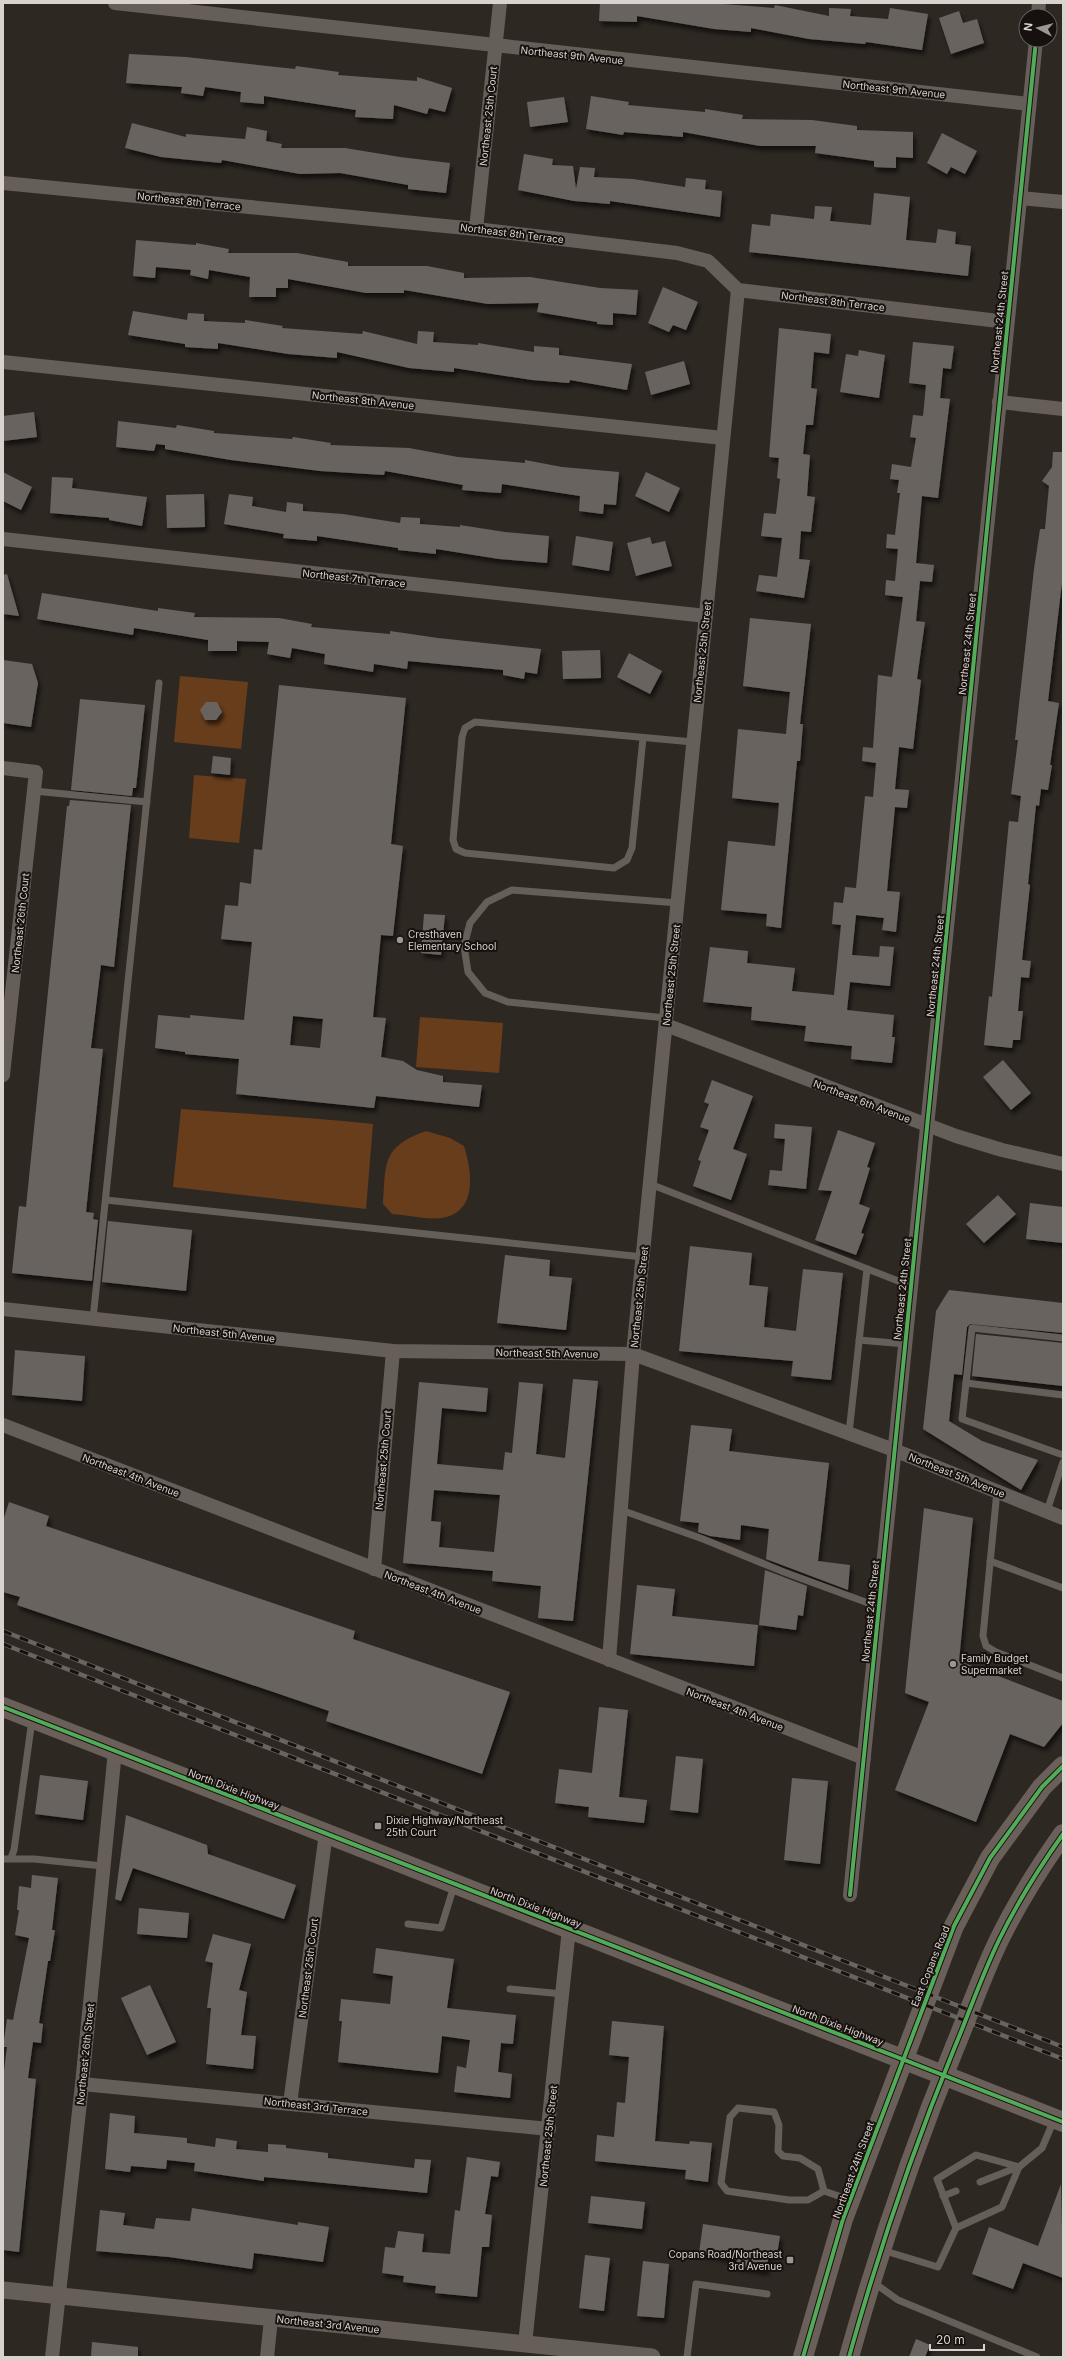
<svg xmlns="http://www.w3.org/2000/svg" width="1066" height="2360" font-family="Inter,sans-serif">
  <defs>
    <filter id="shadow"><feDropShadow dx="2.5" dy="4.5" stdDeviation="2" flood-color="#0009"/></filter>
  </defs>
  <rect width="100%" height="100%" fill="#2e2823"/>
  <!-- green -->
  <g fill="#683d1c">
    <path d="M180,676L248,682L241,749L174,742Z"/>
    <path d="M194,775L246,779L239,843L189,838Z"/>
    <path d="M420,1017L503,1023L499,1073L416,1067Z"/>
    <path d="M181,1109C245,1114 309,1117 373,1124L366,1209L173,1187Z"/>
    <path d="M426,1131L450,1138L464,1146C472,1172 478,1212 442,1218C427,1220 408,1215 392,1214L383,1204C386,1162 382,1147 426,1131Z"/>
  </g>
  <!-- building -->
  <g fill="#69635f" fill-rule="evenodd" filter="url(#shadow)">
    <path d="M600,3H710L774,8L775,5L829,16V8L851,9L850,16L888,19L890,8L928,14L922,50L866,42L865,44L809,39L751,28V32L714,29L637,16V22L599,21Z"/>
    <path d="M959,11L963,23L977,19L984,43L951,54L939,18Z"/>
    <path d="M129,54L186,57L295,69L296,66L339,72L338,75L417,81V77L452,88L445,112L429,108L427,114L394,105L393,119L355,117L356,110L264,96V104L240,102L241,92L205,87L203,96L181,93L182,87L126,83Z"/>
    <path d="M591,96L629,102L628,105L705,112V109L743,115L742,119L812,120L857,126V130L913,132V158L896,157V168L874,167V161L815,153L816,146H760L683,132V137L624,132L623,135L586,129Z"/>
    <path d="M564,97L568,122L530,127L527,102Z"/>
    <path d="M132,123L186,137V134L245,139L247,127L267,131L266,141L282,144L281,148H345L400,157L450,163L446,193L408,189V185L340,173L300,174L222,160L221,163L161,157L125,148Z"/>
    <path d="M942,133L977,151L965,174L951,167L947,174L927,163Z"/>
    <path d="M524,154L553,159L552,165L573,166L576,189L580,167L595,168L594,177L633,179L685,187L686,178L706,180L705,189L722,191L720,217L610,201V204L574,201L518,190Z"/>
    <path d="M874,193L910,197L906,240L936,243L938,229L956,232L955,244L971,246L968,276L749,252L752,224L770,226L771,214L814,219L815,206L832,207L830,221L871,225Z"/>
    <path d="M136,240L196,245V243L229,249L228,253H297L348,262V266H427L464,273V278L530,277L600,288L638,290L636,315L613,313V325L597,324V322L537,312L539,303L488,304L404,290V293H366L288,279V288H276V297H249L250,277L209,270L208,279L190,275L191,270L156,267L155,278L133,276Z"/>
    <path d="M663,287L698,302L686,330L673,325L669,332L648,323Z"/>
    <path d="M133,311L187,320L188,313L204,314V321L245,323V320L283,326L282,328L362,334L363,331L417,344L418,331L434,332L433,342L478,345V343L534,352V346L559,348V355L632,364L627,390L570,380L569,383L532,380L454,368V372L409,368L337,352V358L288,354L218,343V349L185,347V344L128,335Z"/>
    <path d="M779,328L831,334L829,354L814,352L811,388L817,389L813,425H806L803,454L810,455L807,496L815,497L811,532L801,531L799,559L810,560L804,598L756,591L759,575L777,577L782,538L761,536L764,513L776,514L780,479L777,478L779,458L769,457Z"/>
    <path d="M913,342L954,346L951,369L943,368L940,398L950,399L938,498L922,496L916,563L934,565L932,582L920,581L916,621L925,622L917,679L921,680L913,749L899,747L895,789L909,790L907,808L895,807L887,891L900,892L896,932L882,930L884,918L856,915L852,955L879,957L880,946L894,947L890,986L850,982L847,1010L894,1015L892,1037H895L892,1063L851,1059L852,1046L804,1041L806,1026L751,1020L752,1007L703,1002L710,947L748,951L747,963L795,968L792,991L834,995L841,925L832,924L834,902L843,903L845,887L856,888L865,796L873,797L876,763L862,761L863,747L873,748L878,675L892,677L903,597L885,595L886,580L895,581L898,549L886,548L887,534L895,535L900,493H897L899,480L890,479L892,464L911,467L916,438L910,437L913,415L923,416L926,385L909,383Z"/>
    <path d="M859,350L885,355L879,398L840,392L846,354L858,356Z"/>
    <path d="M684,361L690,384L651,395L645,372Z"/>
    <path d="M34,412L37,437L3,441V416Z"/>
    <path d="M118,421L176,428L177,425L214,431V433L292,439L293,437L331,443L330,445L409,448L458,457L525,463V460L562,467L619,472L616,505L604,504L603,514L579,511L580,496L502,484L501,493L485,492L462,490L463,485L385,471L384,475L320,471L231,460L165,449V445L156,444L154,451L116,447Z"/>
    <path d="M1063,450V574L1048,701L1059,703L1050,765H1052L1048,790L1041,789L1039,806L1036,805L1028,884L1030,885L1022,960L1031,961L1029,978L1021,977L1018,1011H1023L1020,1040H1013L1012,1048L984,1045L989,996L992,997L1009,821L1018,822L1021,796L1011,794L1018,740H1015L1034,569L1040,529H1045L1049,486L1042,481L1052,467L1053,452H1062Z"/>
    <path d="M3,472L32,487L21,510L3,501Z"/>
    <path d="M646,472L680,488L669,512L635,496Z"/>
    <path d="M52,477L73,478L72,488L147,497L142,526L109,520V518L50,513Z"/>
    <path d="M204,494L205,527L167,528L166,495Z"/>
    <path d="M229,494L253,497L252,506L286,512L287,502L303,504V511L343,514L400,523L401,517L420,518V524L460,527V525L505,532L549,536L547,563L499,559L436,549V554L398,550V548L317,536V541L283,538L284,534L224,524Z"/>
    <path d="M576,536L613,542L609,571L572,565Z"/>
    <path d="M650,537L652,544L665,541L672,566L636,576L627,543Z"/>
    <path d="M7,574L19,616L3,614V575Z"/>
    <path d="M42,593L158,611V608L195,613L194,617L279,618L312,624L311,627L390,634V631L438,638L541,649L537,674L525,672L524,679L503,675V670L408,661L407,669L374,664L373,672L324,664L325,654L292,648L290,658L267,654L269,642L237,641V651H208V640L134,628L133,635L37,619Z"/>
    <path d="M750,618L811,624L800,724H803L800,761H797L781,928L766,926L767,914L721,910L728,841L775,846L778,815L779,803L732,798L738,729L786,734L787,722L790,692L743,686Z"/>
    <path d="M600,650L601,678L563,679L562,651Z"/>
    <path d="M629,653L662,671L650,694L617,677Z"/>
    <path d="M3,660L32,664L38,683L31,727L3,723Z"/>
    <path d="M279,685L406,698L391,844L403,846L393,936L381,935L373,1017L386,1018L381,1057L403,1061L417,1070L443,1076V1082L482,1085L479,1107L376,1096L374,1108L236,1094L239,1059L185,1054V1052L155,1048L158,1015L190,1018V1015L244,1020L252,942L221,939L225,905L238,906L240,882L251,884L254,849L262,850ZM293,1016L323,1019L320,1048L290,1045Z"/>
    <path d="M80,699L145,705L136,788H133L132,796L71,790Z"/>
    <path d="M206,702H217L222,712L216,720H205L200,710Z"/>
    <path d="M213,756L231,758L230,775L211,773Z"/>
    <path d="M70,800L131,805L114,967L101,965L91,1048L103,1049L86,1212L94,1213L93,1219L98,1220L92,1281L12,1273L19,1206L26,1207L67,806H69Z"/>
    <path d="M424,914L445,915L441,955L421,953Z"/>
    <path d="M1003,1060L1031,1093L1011,1110L983,1077Z"/>
    <path d="M712,1080L753,1096L733,1149L747,1154L731,1200L693,1186L701,1161L698,1160L709,1130L700,1127L709,1104L704,1102Z"/>
    <path d="M775,1124L812,1127L806,1189L768,1185L770,1170L782,1171L785,1139L774,1138Z"/>
    <path d="M838,1130L875,1143L867,1167L870,1168L859,1204L870,1208L861,1233L864,1234L856,1255L815,1240L832,1191L818,1190Z"/>
    <path d="M998,1195L1016,1214L984,1243L966,1224Z"/>
    <path d="M1030,1203L1063,1207V1243L1026,1239Z"/>
    <path d="M108,1221L192,1230L186,1291L102,1282Z"/>
    <path d="M690,1246L752,1253L749,1285L768,1287L764,1327L796,1331L803,1269L843,1273L831,1380L791,1376L793,1361L679,1351Z"/>
    <path d="M505,1255L550,1260L549,1276L572,1278L566,1330L497,1323Z"/>
    <path d="M949,1290L1063,1303V1333L970,1324L967,1327L962,1375L954,1374L949,1421L982,1441L1038,1460L1021,1490L923,1429L936,1311Z"/>
    <path d="M976,1334L1063,1343V1386L972,1376Z"/>
    <path d="M15,1350L85,1356L82,1401L12,1395Z"/>
    <path d="M573,1379L598,1381L573,1621L538,1618L541,1586L492,1581L493,1571L403,1563L419,1382L488,1388L486,1412L442,1408L437,1464L503,1470L505,1452L512,1453L519,1382L543,1384L536,1454L565,1458ZM434,1490L500,1495L494,1552L439,1547L441,1522L431,1521Z"/>
    <path d="M691,1425L732,1429L729,1451L829,1463L818,1561L850,1565L848,1590L766,1559L769,1529L741,1525L740,1540L710,1536L698,1532L699,1523L680,1521Z"/>
    <path d="M9,1502L49,1516L46,1526L355,1631L353,1639L510,1692L482,1774L326,1721L329,1711L17,1605L20,1597L3,1592V1521Z"/>
    <path d="M924,1508L973,1518L959,1661L1063,1701V1723L1044,1747L1010,1734L976,1822L895,1790L929,1702L905,1693Z"/>
    <path d="M765,1570L807,1586L803,1616L798,1615L796,1630L759,1625Z"/>
    <path d="M637,1585L675,1589L672,1616L758,1625L754,1666L630,1654Z"/>
    <path d="M599,1707L628,1710L619,1797L647,1800L644,1823L588,1817L589,1807L555,1803L559,1769L592,1773Z"/>
    <path d="M676,1756L703,1759L698,1813L670,1810Z"/>
    <path d="M40,1775L88,1781L83,1820L35,1814Z"/>
    <path d="M792,1778L828,1781L820,1864L784,1860Z"/>
    <path d="M126,1815L207,1845L208,1854L296,1885L284,1919L133,1868L121,1901L115,1899Z"/>
    <path d="M32,1875L58,1878L52,1930H55L50,1961H48L39,2023L43,2024L41,2043L33,2042L28,2078L36,2079L19,2252L3,2250V2079L7,2047H3L7,2019L13,2020L29,1938L15,1935L19,1910H17L19,1886L31,1888Z"/>
    <path d="M139,1908L189,1913L187,1938L137,1934Z"/>
    <path d="M213,1934L251,1944L239,1990L247,1992L241,2035L256,2036L253,2069L206,2064L211,2008H207L213,1963L205,1961Z"/>
    <path d="M376,1948L454,1959L447,2008L516,2015L513,2044L501,2043L498,2072L512,2074L510,2098L454,2092L457,2066L466,2068L470,2040L442,2036L438,2073L338,2062L342,2021H339L341,1999L390,2004L393,1976L373,1973Z"/>
    <path d="M150,1985L176,2042L147,2055L121,1998Z"/>
    <path d="M612,2021L664,2026L655,2141L689,2144L690,2141L712,2143L708,2182L685,2179L686,2170L595,2161L597,2135L614,2137L617,2102L625,2103L629,2057L609,2055Z"/>
    <path d="M110,2113L135,2116L134,2133L187,2138V2143L215,2147L216,2138L237,2141L236,2149L268,2152V2144L286,2145V2148L328,2153V2158L414,2168L415,2159L431,2160L427,2193L264,2177V2181L194,2171L195,2163L167,2160L166,2169L131,2166L130,2172L105,2169Z"/>
    <path d="M467,2157L500,2162L498,2177L491,2176L485,2214L492,2215L489,2247H482L477,2297L435,2293L436,2286L403,2282L404,2276L382,2273L385,2247L395,2248L398,2231L424,2234L422,2252L450,2254L455,2210L460,2211Z"/>
    <path d="M1061,2184L1063,2278L1023,2263L1013,2289L972,2274L989,2227L1038,2246Z"/>
    <path d="M591,2196L645,2202L642,2229L588,2223Z"/>
    <path d="M192,2208L298,2225V2222L329,2227L323,2262L254,2253L252,2269L169,2257L96,2251L100,2210L125,2213L123,2225L154,2229L156,2218L190,2221Z"/>
    <path d="M703,2224L780,2236L777,2255L769,2254L766,2271L736,2266L737,2260L699,2253Z"/>
    <path d="M585,2255L610,2258L604,2311L579,2308Z"/>
    <path d="M643,2261L669,2264L664,2318L637,2316Z"/>
    <path d="M916,2339L930,2345L925,2357H909Z"/>
    <path d="M92,2342L138,2347V2357H91Z"/>
  </g>
  <g fill="none" stroke-linecap="round" stroke-linejoin="round">
    <!-- service -->
    <g stroke="#665e59" stroke-width="7">
      <path d="M643,738L632,848L627,860L614,868L465,853L456,849L453,840L462,737L465,728L475,722L693,742"/>
      <path d="M34,791L147,802"/>
      <path d="M666,1018L508,1002L485,993L468,972L464,946L470,923L487,902L512,890L678,903"/>
      <path d="M650,1184L911,1286"/>
      <path d="M106,1200L643,1257"/>
      <path d="M93,1319L159,683"/>
      <path d="M1063,1338L972,1328L962,1419L1063,1455"/>
      <path d="M859,1340L905,1344"/>
      <path d="M966,1383L1063,1395"/>
      <path d="M849,1433L867,1269"/>
      <path d="M997,1491L983,1636L986,1646L996,1652L1063,1678"/>
      <path d="M621,1510L703,1539L784,1572L879,1607"/>
      <path d="M1047,1511L1063,1462"/>
      <path d="M990,1561L1063,1588"/>
      <path d="M11,1858L14,1850L32,1720"/>
      <path d="M3,1859H34L103,1866"/>
      <path d="M408,1924L441,1928L454,1886"/>
      <path d="M510,1989L563,1994"/>
      <path d="M980,2182L1018,2167"/>
      <path d="M824,2191L808,2200H789L727,2191L721,2183L730,2117L738,2108L774,2112L779,2125L778,2151L783,2156L800,2158L818,2169L824,2191L850,2200"/>
      <path d="M943,2196L956,2191"/>
      <path d="M956,2228L1002,2207L1019,2167"/>
      <path d="M882,2250L938,2267L956,2228L937,2179L976,2155L1019,2167L1042,2148L1054,2120"/>
      <path d="M873,2282L898,2300L1037,2357"/>
      <path d="M687,2357L696,2284L767,2294"/>
    </g>
    <!-- minor -->
    <g stroke="#665e59" stroke-width="14">
      <path d="M115,3L1029,104"/>
      <path d="M1038,16L1039,3"/>
      <path d="M3,183L476,229L677,253L708,261L738,290L1007,322"/>
      <path d="M1020,198L1063,202"/>
      <path d="M476,229L500,3"/>
      <path d="M3,362L723,438"/>
      <path d="M999,402L1063,409"/>
      <path d="M3,539L706,616"/>
      <path d="M3,768L36,772L3,1075"/>
      <path d="M666,1025L956,1136L1002,1150L1063,1164"/>
      <path d="M3,1309L393,1351L633,1354L894,1450L1063,1518"/>
      <path d="M3,1425L864,1758"/>
      <path d="M374,1569L393,1351"/>
      <path d="M609,1660L633,1354L738,290"/>
      <path d="M850,1895L1036,40"/>
      <path d="M82,2084L549,2129"/>
      <path d="M290,2104L326,1833"/>
      <path d="M525,2344L569,1929"/>
      <path d="M52,2357L82,2084L115,1751"/>
      <path d="M267,2357L271,2319"/>
    </g>
    <!-- tertiary -->
    <path stroke="#665e59" stroke-width="17" d="M3,2290L652,2357"/>
    <!-- secondary -->
    <g stroke="#6a5f59" stroke-width="20">
      <path d="M3,1707L1063,2122"/>
      <path d="M803,2357L843,2219L954,1926L990,1858L1042,1787L1063,1766"/>
      <path d="M849,2357C878,2253 913,2149 954,2049C969,2013 982,1975 999,1940C1017,1903 1039,1868 1063,1834"/>
    </g>
    <!-- rail casing -->
    <g stroke="#6a645f" stroke-width="4.5">
      <g id="rail">
        <path d="M3,1631L1063,2047"/>
        <path d="M3,1644L1063,2059"/>
      </g>
    </g>
    <!-- rail -->
    <use href="#rail" stroke="#16110e" stroke-width="3" stroke-dasharray="9" stroke-linecap="butt"/>
    <!-- cycleway casing -->
    <g stroke="#16110e" stroke-width="6">
      <g id="cycleway">
        <path d="M3,1707L1063,2122"/>
        <path d="M850,1895L1036,40"/>
        <path d="M803,2357L843,2219L954,1926L990,1858L1042,1787L1063,1766"/>
        <path d="M849,2357C878,2253 913,2149 954,2049C969,2013 982,1975 999,1940C1017,1903 1039,1868 1063,1834"/>
      </g>
    </g>
    <!-- cycleway -->
    <use href="#cycleway" stroke="#51ab58" stroke-width="4"/>
  </g>
  <!-- markers -->
  <g fill="#9e9692" stroke="#16110e" stroke-width="1.5">
    <circle cx="400" cy="940" r="4"/>
    <circle cx="953" cy="1664" r="4"/>
    <rect x="374" y="1822" width="8" height="8" rx="2"/>
    <rect x="786" y="2256" width="8" height="8" rx="2"/>
  </g>
  <g text-anchor="middle" dominant-baseline="central" stroke-width="4" stroke-linejoin="round" paint-order="stroke">
    <!-- street labels -->
    <g font-size="10" fill="#dad2cd" stroke="#16110e">
      <text transform="translate(572 55) rotate(6)">Northeast 9th Avenue</text>
      <text transform="translate(894 89) rotate(6)">Northeast 9th Avenue</text>
      <text transform="translate(488 116) rotate(-84)">Northeast 25th Court</text>
      <text transform="translate(189 201) rotate(6)">Northeast 8th Terrace</text>
      <text transform="translate(512 233) rotate(7)">Northeast 8th Terrace</text>
      <text transform="translate(833 301) rotate(7)">Northeast 8th Terrace</text>
      <text transform="translate(999 322) rotate(-84)">Northeast 24th Street</text>
      <text transform="translate(363 400) rotate(6)">Northeast 8th Avenue</text>
      <text transform="translate(354 578) rotate(6)">Northeast 7th Terrace</text>
      <text transform="translate(967 644) rotate(-84)">Northeast 24th Street</text>
      <text transform="translate(702 652) rotate(-84)">Northeast 25th Street</text>
      <text transform="translate(20 923) rotate(-84)">Northeast 26th Court</text>
      <text transform="translate(935 966) rotate(-84)">Northeast 24th Street</text>
      <text transform="translate(671 975) rotate(-84)">Northeast 25th Street</text>
      <text transform="translate(862 1101) rotate(21)">Northeast 6th Avenue</text>
      <text transform="translate(902 1289) rotate(-84)">Northeast 24th Street</text>
      <text transform="translate(639 1297) rotate(-84)">Northeast 25th Street</text>
      <text transform="translate(224 1333) rotate(6)">Northeast 5th Avenue</text>
      <text transform="translate(547 1353) rotate(1)">Northeast 5th Avenue</text>
      <text transform="translate(383 1460) rotate(-85)">Northeast 25th Court</text>
      <text transform="translate(131 1475) rotate(21)">Northeast 4th Avenue</text>
      <text transform="translate(957 1475) rotate(22)">Northeast 5th Avenue</text>
      <text transform="translate(433 1592) rotate(21)">Northeast 4th Avenue</text>
      <text transform="translate(870 1611) rotate(-84)">Northeast 24th Street</text>
      <text transform="translate(735 1709) rotate(21)">Northeast 4th Avenue</text>
      <text transform="translate(234 1789) rotate(21)">North Dixie Highway</text>
      <text transform="translate(536 1907) rotate(21)">North Dixie Highway</text>
      <text transform="translate(930 1966) rotate(-68)">East Copans Road</text>
      <text transform="translate(308 1968) rotate(-83)">Northeast 25th Court</text>
      <text transform="translate(838 2025) rotate(21)">North Dixie Highway</text>
      <text transform="translate(85 2054) rotate(-84)">Northeast 26th Street</text>
      <text transform="translate(316 2106) rotate(6)">Northeast 3rd Terrace</text>
      <text transform="translate(548 2136) rotate(-84)">Northeast 25th Street</text>
      <text transform="translate(853 2170) rotate(-70)">Northeast 24th Street</text>
      <text transform="translate(328 2324) rotate(6)">Northeast 3rd Avenue</text>
    </g>
    <!-- poi labels -->
    <g font-size="10" fill="#dad2cd" stroke="#16110e" text-anchor="start">
      <text x="408" y="934">Cresthaven<tspan x="408" dy="12">Elementary School</tspan></text>
      <text x="961" y="1658">Family Budget<tspan x="961" dy="12">Supermarket</tspan></text>
      <text x="386" y="1820">Dixie Highway/Northeast<tspan x="386" dy="12">25th Court</tspan></text>
      <text x="782" y="2254" text-anchor="end">Copans Road/Northeast<tspan x="782" dy="12">3rd Avenue</tspan></text>
    </g>
  </g>
  <!-- border -->
  <rect width="1066" height="2360" fill="none" stroke="#dad2cd" stroke-width="8"/>
  <!-- north arrow -->
  <g transform="translate(1038 28) rotate(277)"><circle r="19" fill="#16110e" stroke="#645e5a"/>
  <path d="M0-3L7 15L0 10L-7 15Z" fill="#9e9692"/>
  <text y="-6" font-size="11" font-weight="bold" text-anchor="middle" fill="#dad2cd">N</text>
  </g>
  <!-- scale -->
  <path d="M930 2344v6h54v-6" fill="none" stroke="#dad2cd" stroke-width="2"/>
  <text x="936" y="2344" font-size="12" fill="#dad2cd" stroke="#16110e" stroke-width="3" paint-order="stroke">20 m</text>
</svg>
